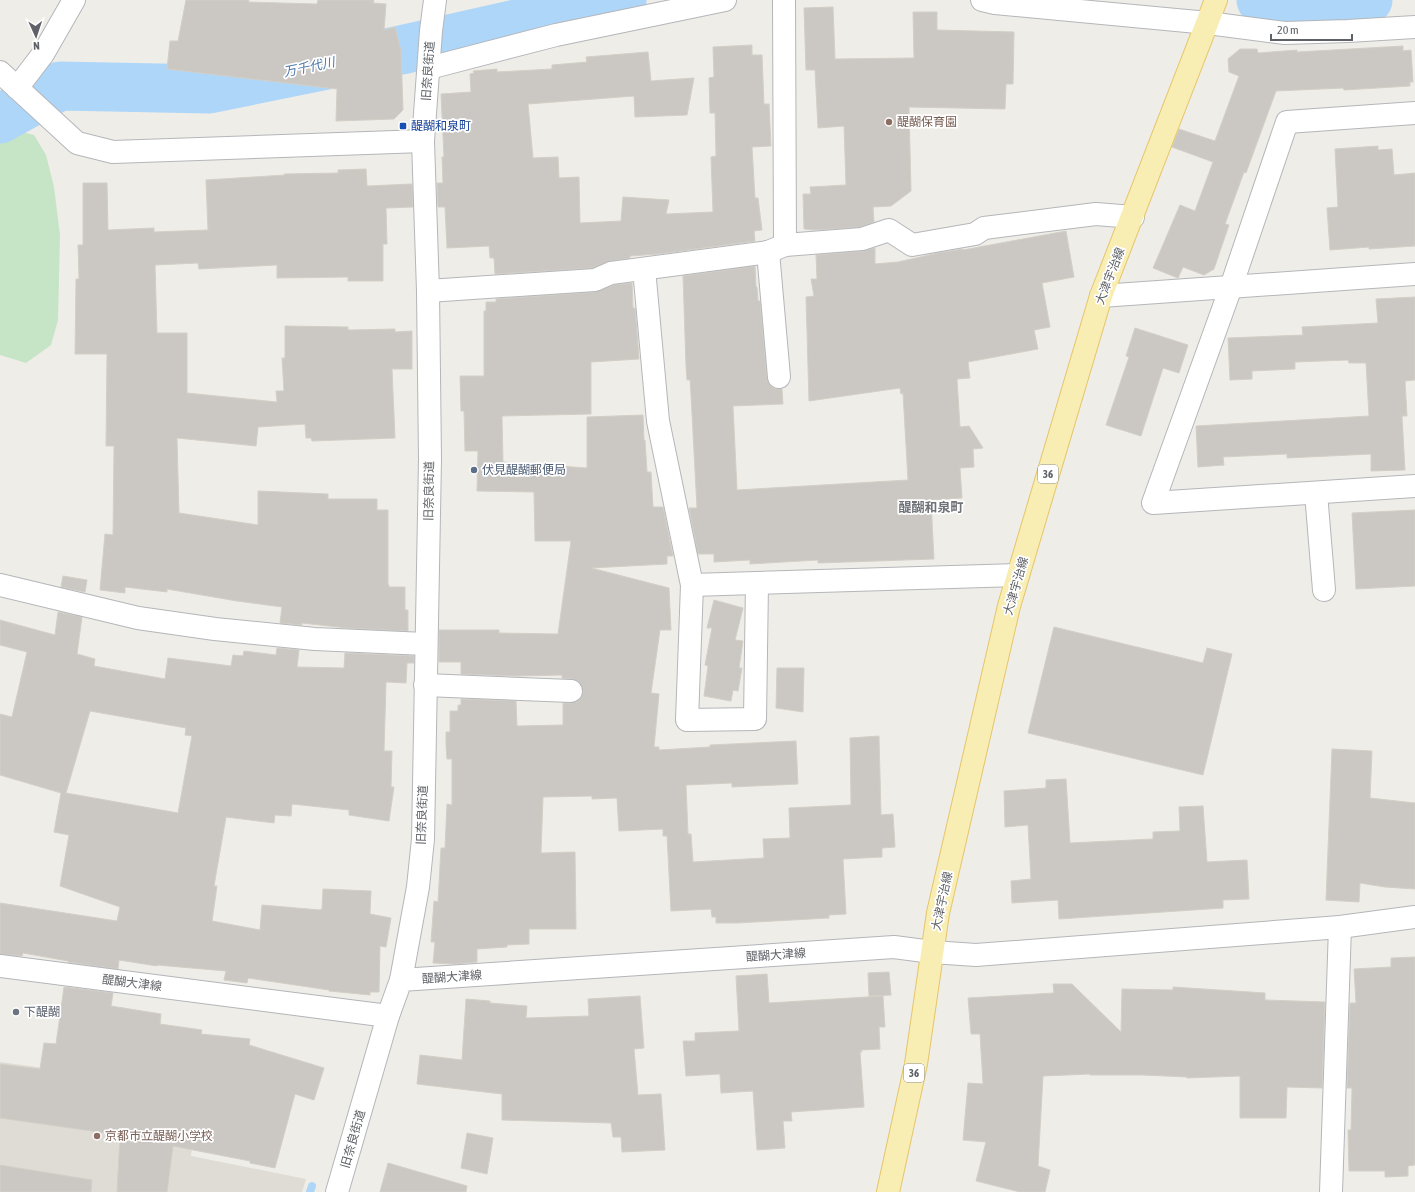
<svg xmlns="http://www.w3.org/2000/svg" width="1415" height="1192" font-family="'Asap Condensed','Noto Sans JP',sans-serif">
  <rect width="100%" height="100%" fill="#efede7"/>
  <!-- education -->
  <path fill="#dfdcd5" d="M0,1062L146,1082L196,1116L191,1156L306,1179L302,1192H0Z"/>
  <!-- green -->
  <path fill="#c6e4c6" d="M14,130L34,135L46,155L54,187L60,235L58,320L51,345L26,363L0,355V135Z"/>
  <g fill="none" stroke-linecap="round" stroke-linejoin="round">
    <!-- stream -->
    <path stroke="#aed6f8" stroke-width="8" d="M310,1192L312,1186"/>
    <!-- river -->
    <g stroke="#aed6f8" stroke-width="49">
      <path d="M1261,0L1339,4L1368,0"/>
      <path d="M0,119L5,116L60,86L209,89L401,50L622,0"/>
    </g>
  </g>
  <!-- building -->
  <g fill="#cbc8c4" stroke="#d3cfc6" fill-rule="evenodd">
    <path d="M186,0H249L248,2L317,4L318,0H374L373,3L386,4L384,30L395,27L401,51L403,110L394,119L336,121L337,89L167,69L170,41H178Z"/>
    <path d="M833,7L835,59L914,58L913,12H937V30L1014,32L1013,84H1006L1005,109L909,107L911,191L891,206L873,207L874,222L860,227L815,230L804,229L803,194H811L810,187L846,185L844,126L818,128L815,70H806L804,8Z"/>
    <path d="M752,45V55H762L764,104H769L771,146L752,147L755,198H758L762,230L754,231L755,241L658,254L630,256V258L609,261L592,268L495,274L494,258H490L489,246L447,248L445,207H438L437,183H443L442,157H444L441,94L471,92L470,74L474,73L473,71L497,69V72L552,69V65L587,62L586,57L648,52L651,81L694,78L687,115L635,117L634,96L528,104L533,158L558,157L559,178L579,177L580,223L621,221L623,197L669,200L666,214L713,212L711,157L716,156L715,113H710L709,78L714,77L713,47Z"/>
    <path d="M1403,46V51L1411,50L1413,82H1410V86L1344,90L1343,88L1276,91L1246,173L1244,172L1225,224L1229,225L1214,269L1204,275L1183,267L1178,278L1153,268L1180,205L1195,211L1213,162L1172,147L1179,129L1215,141L1239,76L1229,72L1228,59L1240,49H1257L1258,53L1297,50V52Z"/>
    <path d="M1378,146V150L1392,149L1394,175L1415,173V246L1369,249V247L1330,250L1327,208L1338,207L1335,149Z"/>
    <path d="M366,169L367,186L412,184L413,207L386,208L387,244H383V281H348V277L277,278V265L199,269L198,263L155,265L157,333H187V393L277,402L276,391H284L282,358H285V326L348,327V330L395,329V332L412,331V369H392L395,438L312,441L311,438H306L305,424L258,427L256,446L177,438L179,513L258,525V491L328,494V499H377V510H388V585H389V587H405V610H408V631L347,628L302,623V625L280,623L282,607L237,601L167,589V592L125,587V593L100,590L105,534L113,535L114,446H106L107,354H75L76,279H79L78,245H83V183H107L108,230L154,228V232L208,230L206,180L285,175L284,174L338,173V170Z"/>
    <path d="M1066,231L1074,277L1042,283L1050,327L1034,330L1038,349L968,362L970,378L957,379L960,427L969,426L983,448L973,449L974,467L960,468L962,498L931,500L934,559L818,563V560L750,564V560L714,562V554H698L689,508H697L691,395L690,380H687L686,366L683,276L755,266L756,287H757L758,301H760L767,378L769,384L773,388L782,389L783,404L733,406L737,490L908,480L903,393L901,394L900,388L809,401L806,297L814,296L811,279H817L816,255L863,251L875,248V264L898,262L938,253L963,249V250Z"/>
    <path d="M632,283L633,308H635L637,332L639,359L591,362V414L502,416L503,462L587,468V417L643,415L644,440H645L647,472H651L653,507H663L673,556H667V564L591,568L669,588L671,630H660L651,693L659,694L654,747H659V750L710,747V745L796,741L798,784L732,787V783L686,785L688,834H691L693,862L764,858L763,839L790,838L789,808L851,805L850,738L879,736L881,815L893,814L895,847L882,848V857L843,859L846,914L829,915V918L737,923H716V917H712L711,909L671,911L667,836H663V829L619,831L617,798L592,799V796L543,797L541,853L575,852L576,929H529V944L507,945V947L477,949V962L455,964L433,963L435,942H431L434,901L438,902L441,848H445L447,804L452,805V759H447L446,745V732H450V711H458V705H461V699L516,701L517,726L563,725V703H570L577,702L581,698L583,692L582,686L578,681L572,679L562,678V675L516,676L461,674V662H439V630H499V633L558,634L571,541H535L534,492L477,491L478,451H465L464,411H461L460,376H484V311H486V302H496V299L596,292L614,285Z"/>
    <path d="M1415,297V380L1405,381L1407,416H1402L1405,470L1371,471V454L1287,458V454L1223,457L1224,465L1198,467L1196,426L1369,416L1366,363H1349L1348,360L1295,362V369L1252,371V379L1230,380L1228,338L1303,335L1302,327L1378,323L1376,299Z"/>
    <path d="M1135,328L1188,345L1179,373L1163,368L1141,436L1106,425L1129,357L1126,356Z"/>
    <path d="M1415,510V586L1356,589L1352,513Z"/>
    <path d="M63,576L87,580L85,592L61,587Z"/>
    <path d="M714,600L743,608L735,640L743,641L739,668H742L738,691L733,690L731,701L704,696L708,666L705,665L712,628H707Z"/>
    <path d="M58,612L82,617L77,654L95,659L94,666L165,679L168,658L231,666L233,655L243,656L244,651L276,655L277,648L299,650L297,667L344,668L345,653L414,656V663H407L406,683L386,682L384,751H392L391,787H394L389,821L349,815V810L292,804L291,816L275,815L274,823L226,817L214,886H217L212,921L260,930L262,905L320,910L322,909L323,889L371,891L370,914L391,918L386,947L380,946L379,992H370V995L329,991V990L248,978L247,983L224,980L226,971L157,965V966L119,960L118,969L68,962V961L23,953L22,956L0,954V903L117,921L120,907L60,886L69,835L54,832L61,793L0,775V714L12,717L27,652L0,645V620L55,635ZM90,711L186,728L185,735L192,736L178,813L66,793Z"/>
    <path d="M1054,627L1203,663L1207,648L1232,654L1203,775L1028,733Z"/>
    <path d="M777,668H804L803,712L776,708Z"/>
    <path d="M1332,749L1372,751L1370,798L1415,803V889L1385,887L1360,883L1359,902L1326,900Z"/>
    <path d="M1066,779L1070,843L1153,839V832L1180,831L1179,807L1203,806L1207,862L1247,860L1249,899L1223,900V908L1059,919L1058,900L1012,903L1011,881L1031,879L1028,825L1005,827L1004,791L1046,788V780Z"/>
    <path d="M1415,957V1165L1408,1166V1176L1385,1177V1171H1349L1348,1130H1351L1352,1088H1347L1350,1003H1356L1354,969L1391,967V958Z"/>
    <path d="M889,972L891,995L869,996L868,973Z"/>
    <path d="M767,974L769,1003L883,996L885,1027H879L880,1049L861,1050L862,1052H860L864,1107L791,1112L792,1121H783L785,1148L757,1150L753,1091L721,1093L720,1074L686,1076L683,1041H695V1033L739,1031L736,976Z"/>
    <path d="M1053,984H1072L1121,1032L1122,989L1173,990V987L1265,993V1000L1325,1002L1322,1088L1287,1087L1286,1118H1240V1076L1187,1078V1077L1143,1075H1090V1074L1043,1076L1038,1166L1050,1170L1045,1192H1020L976,1181L986,1142L963,1140L968,1083L983,1084L980,1034H971L968,998L1054,993Z"/>
    <path d="M64,987L113,993L111,1006L161,1014L160,1024L202,1030L201,1034L250,1039L249,1045L324,1068L314,1100L295,1094L275,1168L250,1163V1161L173,1146L167,1192H117L120,1135L0,1118V1064L40,1069L44,1043L56,1044Z"/>
    <path d="M640,996L644,1048L634,1049L638,1095L661,1094L665,1150L622,1152L621,1137H613L611,1123L502,1120V1094L417,1084L420,1055L462,1060L466,999L490,1001V1003L527,1006L526,1018L589,1016L588,999Z"/>
    <path d="M467,1133L493,1138L487,1174L461,1168Z"/>
    <path d="M388,1163L467,1186L466,1192H380Z"/>
    <path d="M0,1165L92,1180L91,1192H0Z"/>
  </g>
  <g fill="none" stroke-linecap="round" stroke-linejoin="round">
    <!-- minor casing -->
    <g stroke="#b4b6ba" stroke-width="24">
      <g id="minor">
        <path d="M784,0L785,245"/>
        <path d="M982,0L995,3L1208,23L1285,33L1348,31L1415,27"/>
        <path d="M429,68L556,35L725,0"/>
        <path d="M0,72L77,143L113,152L423,141"/>
        <path d="M17,88L43,54L74,0"/>
        <path d="M1415,113L1287,122L1231,287L1153,503L1415,486"/>
        <path d="M768,252L779,377"/>
        <path d="M644,269L658,421L692,585L687,720L755,719L757,583"/>
        <path d="M428,291L595,280L611,273L768,252L785,245L862,239L889,230L912,245L975,234L984,228L1096,214L1133,217"/>
        <path d="M1101,296L1415,274"/>
        <path d="M1316,493L1324,590"/>
        <path d="M0,585L138,618L215,629L315,639L425,644"/>
        <path d="M692,585L1018,575"/>
        <path d="M425,685L571,691"/>
        <path d="M1331,1192L1340,927"/>
      </g>
    </g>
    <!-- tertiary casing -->
    <g stroke="#b4b6ba" stroke-width="24">
      <g id="tertiary">
        <path d="M932,952L976,955L1340,927L1415,917"/>
        <path d="M401,980L418,887L423,839L430,459L428,291L423,141L431,31L435,0"/>
        <path d="M337,1192L388,1016"/>
      </g>
    </g>
    <!-- secondary casing -->
    <g stroke="#b3b5ba" stroke-width="24">
      <path id="secondary" d="M0,966L388,1016L401,980L894,947L932,952"/>
    </g>
    <!-- primary casing -->
    <g stroke="#e6c569" stroke-width="24">
      <path id="primary" d="M888,1192L916,1064L938,913L1009,606L1101,296L1216,0"/>
    </g>
    <!-- minor -->
    <use href="#minor" stroke="#fff" stroke-width="22"/>
    <!-- tertiary -->
    <use href="#tertiary" stroke="#fff" stroke-width="22"/>
    <!-- secondary -->
    <use href="#secondary" stroke="#fff" stroke-width="22"/>
    <!-- primary -->
    <use href="#primary" stroke="#f8eeb3" stroke-width="22"/>
  </g>
  <!-- markers -->
  <g fill="#8d6e63" stroke="#fff" stroke-width="1.5">
    <circle cx="889" cy="122" r="4"/>
    <circle cx="97" cy="1136" r="4"/>
  </g>
  <rect fill="#1a4fb4" stroke="#fff" stroke-width="1.5" x="399" y="122" width="8" height="8" rx="2"/>
  <circle fill="#5c6f8a" stroke="#fff" stroke-width="1.5" cx="474" cy="470" r="4"/>
  <circle fill="#6b7280" stroke="#fff" stroke-width="1.5" cx="16" cy="1012" r="4"/>
  <g text-anchor="middle" dominant-baseline="central" stroke-width="3.5" stroke-linejoin="round" paint-order="stroke">
    <!-- shield labels -->
    <g fill="#fff" stroke="#8e9094" stroke-width="1">
      <rect x="1038" y="465" width="20" height="18" rx="3"/>
      <rect x="904" y="1064" width="20" height="18" rx="3"/>
    </g>
    <g font-size="11" font-weight="bold" fill="#5e6166">
      <text x="1048" y="474">36</text>
      <text x="914" y="1073">36</text>
    </g>
    <!-- street labels -->
    <g font-size="12" fill="#5e6166" stroke="#fff">
      <text transform="translate(428 71) rotate(-86)">旧奈良街道</text>
      <text transform="translate(1110 276) rotate(-69)">大津宇治線</text>
      <text transform="translate(429 491) rotate(-89)">旧奈良街道</text>
      <text transform="translate(1016 586) rotate(-74)">大津宇治線</text>
      <text transform="translate(422 815) rotate(-88)">旧奈良街道</text>
      <text transform="translate(942 901) rotate(-78)">大津宇治線</text>
      <text transform="translate(776 955) rotate(-4)">醍醐大津線</text>
      <text transform="translate(452 977) rotate(-4)">醍醐大津線</text>
      <text transform="translate(132 983) rotate(7)">醍醐大津線</text>
      <text transform="translate(353 1139) rotate(-74)">旧奈良街道</text>
    </g>
    <!-- education labels -->
    <g font-size="12" fill="#785e54" stroke="#fff" text-anchor="start">
      <text x="897" y="122">醍醐保育園</text>
      <text x="105" y="1136">京都市立醍醐小学校</text>
    </g>
    <!-- transit labels -->
    <g font-size="12" fill="#164399" stroke="#fff" text-anchor="start">
      <text x="411" y="126">醍醐和泉町</text>
    </g>
    <!-- service labels -->
    <g font-size="12" fill="#4e5e75" stroke="#fff" text-anchor="start">
      <text x="482" y="470">伏見醍醐郵便局</text>
    </g>
    <!-- worship labels -->
    <g font-size="12" fill="#5b616d" stroke="#fff" text-anchor="start">
      <text x="24" y="1012">下醍醐</text>
    </g>
    <!-- water labels -->
    <g font-size="13" font-style="italic" fill="#4c78a9" stroke="#fff">
      <text transform="translate(309 67) rotate(-12)">万千代川</text>
    </g>
    <!-- neighbourhood labels -->
    <g font-size="13" font-weight="bold" fill="#6f7378" stroke="#fff">
      <text x="931" y="507">醍醐和泉町</text>
    </g>
  </g>
  <!-- north arrow -->
  <g transform="translate(36 36) rotate(177)" stroke="#ffffff" stroke-width="3" paint-order="stroke">
  <path d="M0-3L7 15L0 10L-7 15Z" fill="#5e6166"/>
  <text y="-6" font-size="11" font-weight="bold" text-anchor="middle" fill="#5e6166">N</text>
  </g>
  <!-- scale -->
  <path d="M1271 34v6h81v-6" fill="none" stroke="#5e6166" stroke-width="2"/>
  <text x="1277" y="34" font-size="12" fill="#5e6166" stroke="#ffffff" stroke-width="3" paint-order="stroke">20 m</text>
</svg>
